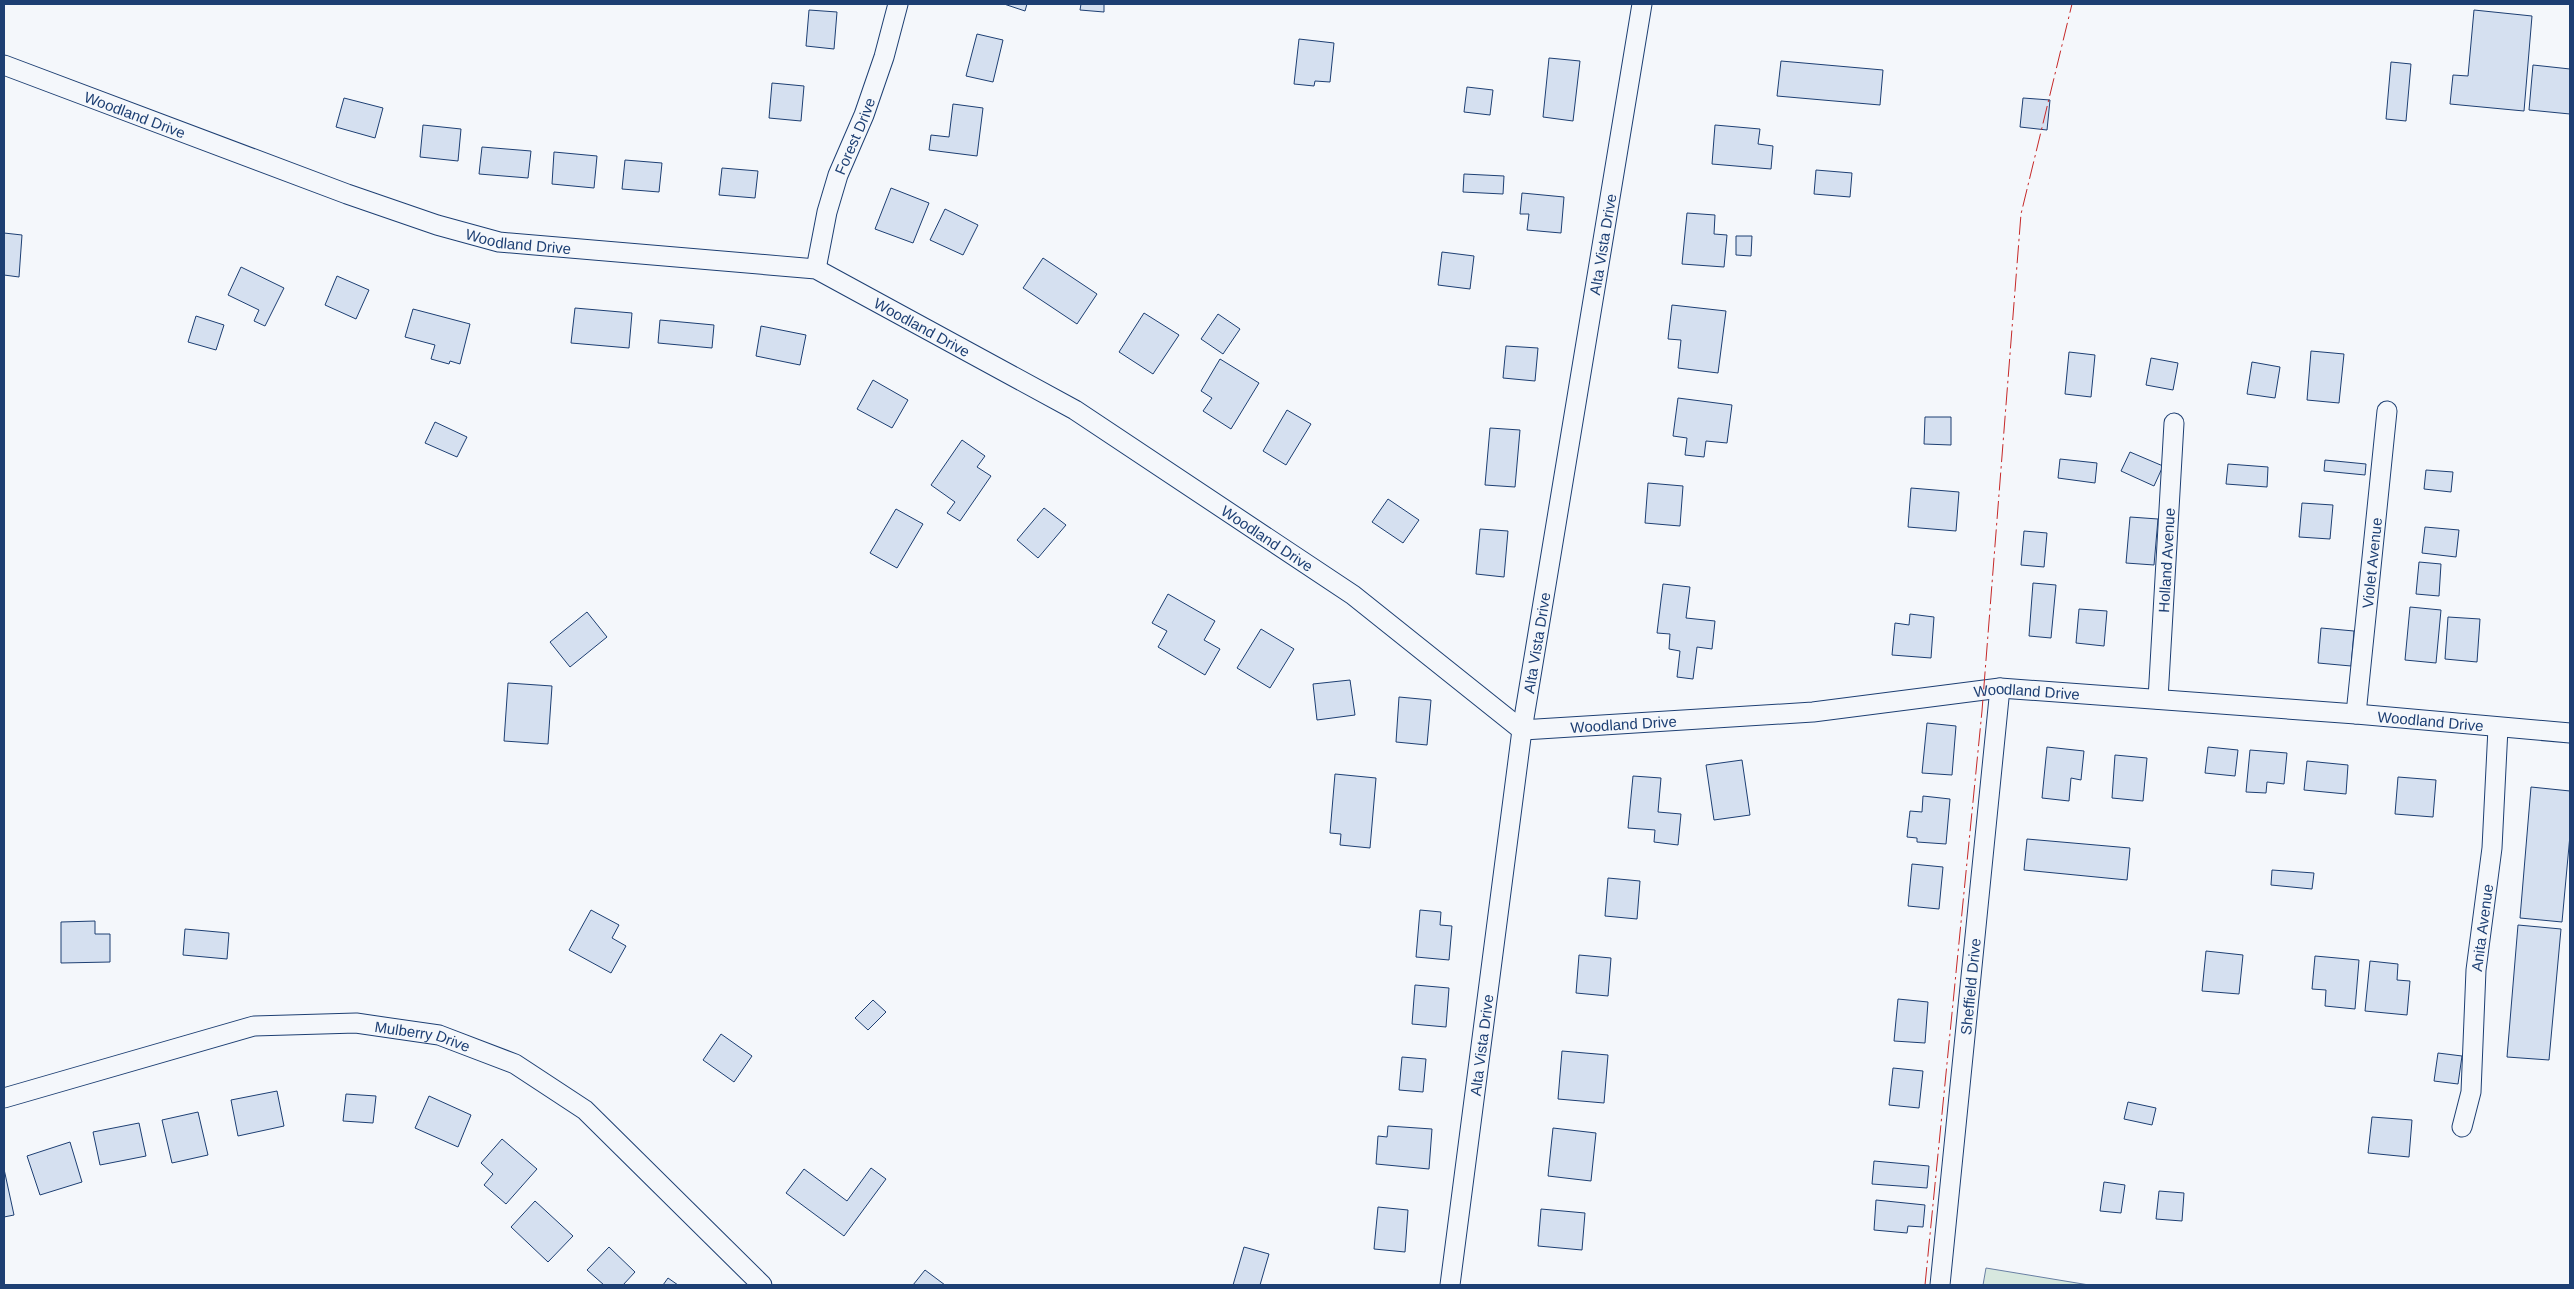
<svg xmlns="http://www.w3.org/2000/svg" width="2574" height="1289" font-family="Arial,sans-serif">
  <rect width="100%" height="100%" fill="#f4f7fb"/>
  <!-- green -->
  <path fill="#d7e8df" stroke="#687fa3" d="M1986,1268L2089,1285H1983Z"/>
  <!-- building -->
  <g fill="#d5e0f0" stroke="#1d3f73">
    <path d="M1004,4H1027L1025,11Z"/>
    <path d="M1081,4H1104V12L1080,10Z"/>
    <path d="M809,10L837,12L834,49L806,46Z"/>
    <path d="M2474,10L2532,16L2524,111L2450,104L2453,75L2468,76Z"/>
    <path d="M977,34L1003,40L993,82L966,76Z"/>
    <path d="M1299,39L1334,43L1330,82L1315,81L1314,86L1294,84Z"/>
    <path d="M1549,58L1580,61L1573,121L1543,117Z"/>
    <path d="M1781,61L1883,70L1880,105L1777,96Z"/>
    <path d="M2391,62L2411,64L2406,121L2386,119Z"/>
    <path d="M2533,65L2570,69V114L2529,110Z"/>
    <path d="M772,83L804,86L801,121L769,118Z"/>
    <path d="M1467,87L1493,90L1490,115L1464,112Z"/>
    <path d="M344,98L383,108L375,138L336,127Z"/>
    <path d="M2023,98L2050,100L2047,130L2020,127Z"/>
    <path d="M953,104L983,108L977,156L929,150L931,135L949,137Z"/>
    <path d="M423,125L461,129L458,161L420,157Z"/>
    <path d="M1715,125L1760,129L1758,144L1773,146L1771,169L1712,164Z"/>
    <path d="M482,147L531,151L528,178L479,174Z"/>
    <path d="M554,152L597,156L594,188L552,184Z"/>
    <path d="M625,160L662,163L659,192L622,189Z"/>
    <path d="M722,168L758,171L755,198L719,195Z"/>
    <path d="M1816,170L1852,173L1850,197L1814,194Z"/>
    <path d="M1464,174L1504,176L1503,194L1463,192Z"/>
    <path d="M891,188L929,203L913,243L875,229Z"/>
    <path d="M1522,193L1564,197L1561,233L1527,230L1529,214H1520Z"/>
    <path d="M945,209L978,225L963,255L930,240Z"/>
    <path d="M1687,213L1715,215L1714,234L1727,235L1724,267L1682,264Z"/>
    <path d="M4,233L22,235L19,277L4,275Z"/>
    <path d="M1736,236H1752L1751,256L1736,255Z"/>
    <path d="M1442,252L1474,256L1470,289L1438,285Z"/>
    <path d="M1043,258L1097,294L1077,324L1023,288Z"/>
    <path d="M241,267L284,288L265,326L254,321L259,310L228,295Z"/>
    <path d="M337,276L369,290L356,319L325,305Z"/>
    <path d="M1672,305L1726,311L1718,373L1678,368L1681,340L1668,339Z"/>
    <path d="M575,308L632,313L629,348L571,343Z"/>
    <path d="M413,309L470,324L460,364L450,361L449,364L431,359L435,345L405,337Z"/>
    <path d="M1144,313L1179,335L1153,374L1119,352Z"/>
    <path d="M1218,314L1240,329L1223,354L1201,339Z"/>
    <path d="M196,316L224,325L216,350L188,342Z"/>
    <path d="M660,320L714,325L712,348L658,343Z"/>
    <path d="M761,326L806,335L800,365L756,356Z"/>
    <path d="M1506,346L1538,348L1535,381L1503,378Z"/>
    <path d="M2311,351L2344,354L2339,403L2307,400Z"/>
    <path d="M2069,352L2095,355L2091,397L2065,394Z"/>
    <path d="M2151,358L2178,363L2173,390L2146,385Z"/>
    <path d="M1220,359L1259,383L1231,429L1203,411L1212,398L1201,391Z"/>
    <path d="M2252,362L2280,367L2275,398L2247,394Z"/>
    <path d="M873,380L908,400L892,428L857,409Z"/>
    <path d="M1678,398L1732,405L1727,443L1706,441L1704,457L1685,455L1687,438L1673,436Z"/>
    <path d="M1287,410L1311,424L1286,465L1263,451Z"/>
    <path d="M1925,417H1951V445L1924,444Z"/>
    <path d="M435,422L467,437L457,457L425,443Z"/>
    <path d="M1490,428L1520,430L1515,487L1485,485Z"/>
    <path d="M962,440L985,456L977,467L991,476L960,521L947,513L955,502L931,485Z"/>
    <path d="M2130,452L2163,466L2154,486L2121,471Z"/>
    <path d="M2060,459L2097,463L2095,483L2058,478Z"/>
    <path d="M2325,460L2366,464L2365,475L2324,471Z"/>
    <path d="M2228,464L2268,467L2267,487L2226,484Z"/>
    <path d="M2426,470L2453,472L2451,492L2424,489Z"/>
    <path d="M1648,483L1683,486L1680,526L1645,523Z"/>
    <path d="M1911,488L1959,492L1956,531L1908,527Z"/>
    <path d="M1388,499L1419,520L1403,543L1372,522Z"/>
    <path d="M2302,503L2333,505L2330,539L2299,537Z"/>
    <path d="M1044,508L1066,525L1038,558L1017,540Z"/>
    <path d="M896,509L923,524L897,568L870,553Z"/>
    <path d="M2130,517L2158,519L2154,565L2126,563Z"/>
    <path d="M2425,527L2459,530L2456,557L2422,553Z"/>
    <path d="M1480,529L1508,531L1504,577L1476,574Z"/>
    <path d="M2024,531L2047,533L2044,567L2021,565Z"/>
    <path d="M2419,562L2441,564L2439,596L2416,594Z"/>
    <path d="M2033,583L2056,585L2051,638L2029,636Z"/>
    <path d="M1663,584L1690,587L1686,618L1715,621L1712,649L1697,647L1693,679L1677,677L1680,651L1669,649L1670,634L1657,633Z"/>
    <path d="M1168,594L1215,621L1204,640L1220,649L1205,675L1158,647L1167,631L1152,623Z"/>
    <path d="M2410,607L2441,610L2436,663L2405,660Z"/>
    <path d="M2079,609L2107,611L2104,646L2076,643Z"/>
    <path d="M587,612L607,637L570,667L550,642Z"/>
    <path d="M1910,614L1934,617L1931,658L1892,655L1895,623L1909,625Z"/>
    <path d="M2448,617L2480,619L2477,662L2445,659Z"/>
    <path d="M2321,628L2354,631L2351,666L2318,663Z"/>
    <path d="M1261,629L1294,649L1270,688L1237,668Z"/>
    <path d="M1350,680L1355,715L1317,720L1313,684Z"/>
    <path d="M508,683L552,686L548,744L504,741Z"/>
    <path d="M1399,697L1431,700L1427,745L1396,742Z"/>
    <path d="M1927,723L1956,726L1952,775L1922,773Z"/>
    <path d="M2047,747L2084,751L2081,780L2071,778L2069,801L2042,798Z"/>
    <path d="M2208,747L2238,750L2235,776L2205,773Z"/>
    <path d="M2250,750L2287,753L2284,784L2267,782L2266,793L2246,792Z"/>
    <path d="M2115,755L2147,758L2143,801L2112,798Z"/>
    <path d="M1742,760L1750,815L1714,820L1706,765Z"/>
    <path d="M2307,761L2348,765L2346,794L2304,790Z"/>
    <path d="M1335,774L1376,778L1370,848L1340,845L1341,834L1330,833Z"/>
    <path d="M1633,776L1661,778L1658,812L1681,814L1678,845L1654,842L1655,830L1628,828Z"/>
    <path d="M2398,777L2436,780L2433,817L2395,814Z"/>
    <path d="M2531,787L2570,791V835L2562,922L2520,918Z"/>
    <path d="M1923,796L1950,799L1946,844L1917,842V838L1907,837L1910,811L1922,812Z"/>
    <path d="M2027,839L2130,848L2127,880L2024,870Z"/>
    <path d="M1912,864L1943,867L1939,909L1908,906Z"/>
    <path d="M2272,870L2314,873L2312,889L2271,885Z"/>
    <path d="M1608,878L1640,881L1637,919L1605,916Z"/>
    <path d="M591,910L619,925L612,938L626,946L611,973L569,950Z"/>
    <path d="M1420,910L1441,912L1440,925L1452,926L1449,960L1416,957Z"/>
    <path d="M95,921V934H110V962L61,963V922Z"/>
    <path d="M2518,925L2561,929L2549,1060L2507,1057Z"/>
    <path d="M185,929L229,933L227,959L183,955Z"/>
    <path d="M2206,951L2243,955L2239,994L2202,991Z"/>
    <path d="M1579,955L1611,958L1608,996L1576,993Z"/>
    <path d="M2315,956L2359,960L2355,1009L2325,1006L2326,990L2312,989Z"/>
    <path d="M2370,961L2398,964L2397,980L2410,981L2407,1015L2365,1011Z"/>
    <path d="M1415,985L1449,988L1446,1027L1412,1024Z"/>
    <path d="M1898,999L1928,1002L1925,1043L1894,1041Z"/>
    <path d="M873,1000L886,1012L868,1030L855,1018Z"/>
    <path d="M721,1034L752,1056L734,1082L703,1060Z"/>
    <path d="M1562,1051L1608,1055L1604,1103L1558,1099Z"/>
    <path d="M2438,1053L2462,1056L2458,1084L2434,1081Z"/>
    <path d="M1402,1057L1426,1059L1423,1092L1399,1090Z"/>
    <path d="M1893,1068L1923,1071L1919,1108L1889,1105Z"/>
    <path d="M277,1091L284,1126L238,1136L231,1100Z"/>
    <path d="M346,1094L376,1096L373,1123L343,1121Z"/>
    <path d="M429,1096L471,1115L458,1147L415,1128Z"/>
    <path d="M2128,1102L2156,1108L2152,1125L2124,1119Z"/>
    <path d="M198,1112L208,1155L172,1163L162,1120Z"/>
    <path d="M2372,1117L2412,1120L2409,1157L2368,1153Z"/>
    <path d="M139,1123L146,1156L100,1165L93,1132Z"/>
    <path d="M1388,1126L1432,1129L1429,1169L1376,1164L1378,1136L1387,1137Z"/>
    <path d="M1553,1128L1596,1133L1591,1181L1548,1176Z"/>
    <path d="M502,1139L537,1169L506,1204L484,1185L493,1174L481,1163Z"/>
    <path d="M70,1142L82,1182L40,1195L27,1156Z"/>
    <path d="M1874,1161L1929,1166L1927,1188L1872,1184Z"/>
    <path d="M871,1168L886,1179L844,1236L786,1193L804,1169L847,1201Z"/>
    <path d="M4,1169L14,1215L4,1217Z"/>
    <path d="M2104,1182L2125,1185L2121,1213L2100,1211Z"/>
    <path d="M2159,1191L2184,1193L2182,1221L2156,1219Z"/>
    <path d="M1876,1200L1925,1205L1923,1227L1908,1226L1907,1233L1874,1230Z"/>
    <path d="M535,1201L573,1236L548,1262L511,1227Z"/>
    <path d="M1378,1207L1408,1210L1405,1252L1374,1249Z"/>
    <path d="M1541,1209L1585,1213L1582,1250L1538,1246Z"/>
    <path d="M609,1247L635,1272L623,1285H604L587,1270Z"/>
    <path d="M1244,1247L1269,1254L1260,1285H1233Z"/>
    <path d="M925,1270L945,1285H913Z"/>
    <path d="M668,1278L678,1285H663Z"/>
  </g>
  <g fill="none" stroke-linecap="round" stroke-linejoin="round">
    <!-- street casing -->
    <g stroke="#1d3f73" stroke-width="21">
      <g id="street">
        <path id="s1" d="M4,65L347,194L437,225L499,242L816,269L1075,410L1353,595L1522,730L1813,712L2000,688L2356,714L2570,733"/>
        <path id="s2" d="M816,269L827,212L838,175L864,115L884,57L898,4"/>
        <path id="s3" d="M2158,699L2174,423"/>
        <path id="s4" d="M2356,714L2387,411"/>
        <path id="s5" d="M4,1098L254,1026L356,1023L439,1035L515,1064L585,1110L762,1285"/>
        <path id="s6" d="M2462,1127L2471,1092L2476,970L2492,848L2498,728"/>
        <path id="s7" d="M1450,1285L1522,730L1642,4"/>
        <path id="s8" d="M1940,1285L2000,688"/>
      </g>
    </g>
    <!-- street -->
    <use href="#street" stroke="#f4f7fb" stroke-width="19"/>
    <!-- power -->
    <path stroke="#c62828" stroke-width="1" stroke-dasharray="18 4 2.5 4" stroke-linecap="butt" d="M1925,1285L1982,711L2021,214L2072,4"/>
  </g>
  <g text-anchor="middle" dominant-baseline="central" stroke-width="4" stroke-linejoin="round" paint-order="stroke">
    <!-- street labels -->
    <g font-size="15" fill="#1d3f73" stroke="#f4f7fb">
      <text stroke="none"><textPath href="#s1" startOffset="140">Woodland Drive</textPath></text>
      <text stroke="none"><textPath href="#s2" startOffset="139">Forest Drive</textPath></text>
      <text stroke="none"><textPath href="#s1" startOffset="545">Woodland Drive</textPath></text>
      <text stroke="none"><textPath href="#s7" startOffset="1052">Alta Vista Drive</textPath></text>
      <text stroke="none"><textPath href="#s1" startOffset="965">Woodland Drive</textPath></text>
      <text stroke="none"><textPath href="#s1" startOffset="1370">Woodland Drive</textPath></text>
      <text stroke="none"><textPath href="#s3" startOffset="139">Holland Avenue</textPath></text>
      <text stroke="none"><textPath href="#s4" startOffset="152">Violet Avenue</textPath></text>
      <text stroke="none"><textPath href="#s7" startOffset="648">Alta Vista Drive</textPath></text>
      <text stroke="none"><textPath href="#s1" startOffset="2196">Woodland Drive</textPath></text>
      <text stroke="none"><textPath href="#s1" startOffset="2601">Woodland Drive</textPath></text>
      <text stroke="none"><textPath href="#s1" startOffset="1791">Woodland Drive</textPath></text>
      <text stroke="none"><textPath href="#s6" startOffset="201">Anita Avenue</textPath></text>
      <text stroke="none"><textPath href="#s8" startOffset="300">Sheffield Drive</textPath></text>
      <text stroke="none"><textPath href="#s5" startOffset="430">Mulberry Drive</textPath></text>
      <text stroke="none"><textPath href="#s7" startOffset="242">Alta Vista Drive</textPath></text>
    </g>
  </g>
  <!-- border -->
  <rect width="2574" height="1289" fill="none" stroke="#1d3f73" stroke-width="10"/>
</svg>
